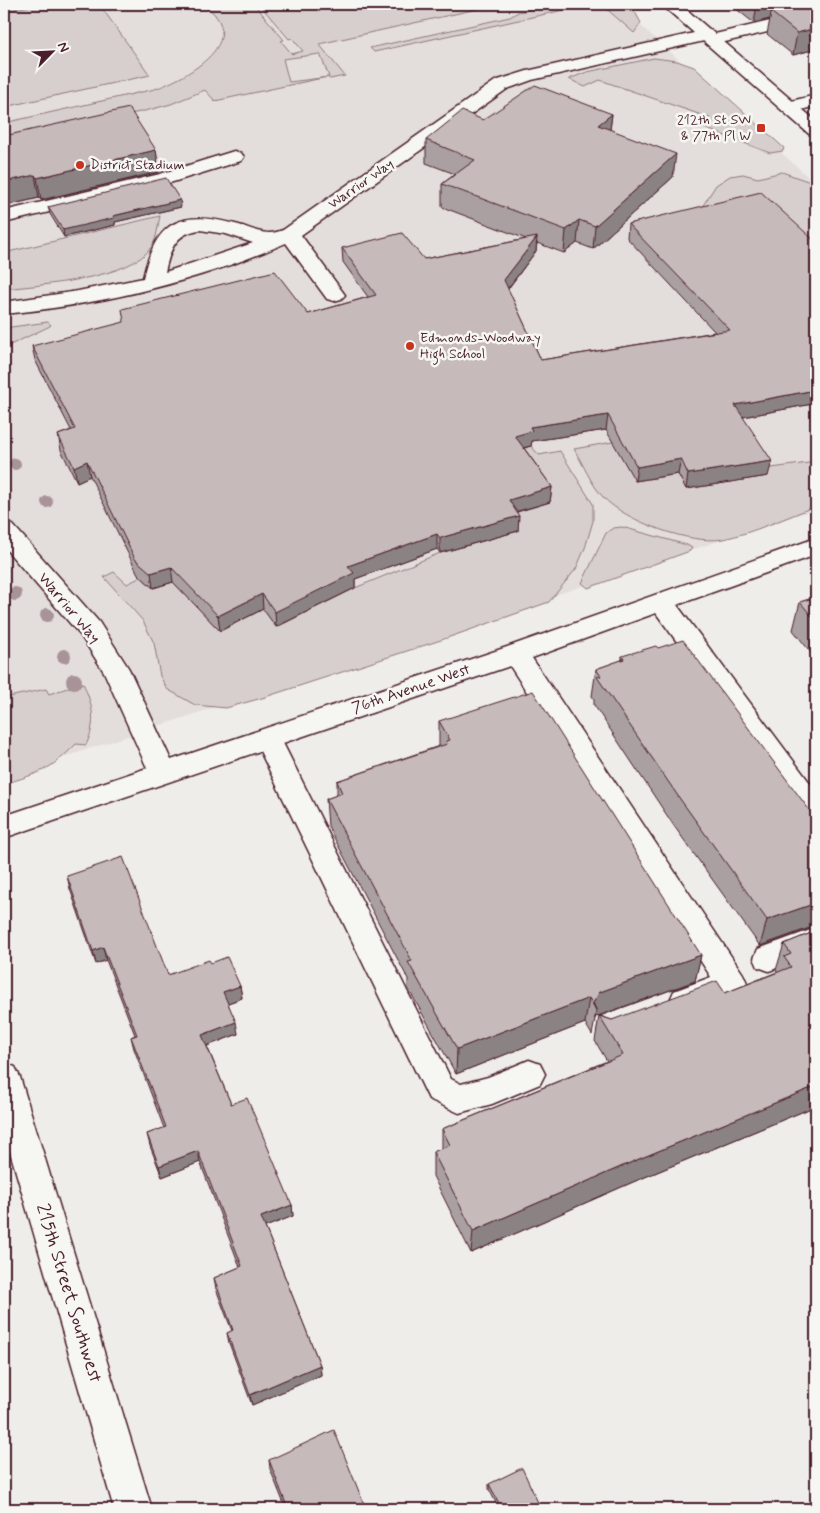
<svg xmlns="http://www.w3.org/2000/svg" width="820" height="1513" font-family="Mynerve,sans-serif">
  <rect width="100%" height="100%" fill="#efedea"/>
  <filter id="ink" filterUnits="userSpaceOnUse"><feTurbulence type="fractalNoise" baseFrequency=".02" numOctaves="2"/><feDisplacementMap in="SourceGraphic" scale="10" xChannelSelector="R" yChannelSelector="G"/><feConvolveMatrix kernelMatrix="1 2 1 2 8 2 1 2 1" color-interpolation-filters="sRGB"/></filter>
  <g filter="url(#ink)">
    <!-- built -->
    <path fill="#e3dedc" d="M4,4H617L816,184V509L4,777Z"/>
    <!-- green -->
    <g fill="#d7cfce" stroke="#90777c" fill-rule="evenodd">
      <path d="M41,4H99L150,75L4,107V11Z"/>
      <path d="M203,4H254L284,40L281,41L292,54L303,51L292,38L289,39L259,4H500L319,44L345,76L330,79L327,77L215,101L205,90L171,104L149,110L4,142V123L155,89C188,77 254,40 203,4ZM320,54L329,77L289,82L283,59Z"/>
      <path d="M558,4H591L374,52L370,48L510,17L518,12Z"/>
      <path d="M601,4H626L635,12L641,23L634,33Z"/>
      <path d="M654,58L677,61L694,67L784,148L783,151L770,153L702,127L710,118L600,80L585,87L569,79L587,72Z"/>
      <path d="M782,172L816,184V260L702,207L716,185L730,176L743,174L758,178Z"/>
      <path d="M160,216C158,225 157,238 152,246C133,279 40,285 4,289V253Z"/>
      <path d="M48,322L51,325L50,326L4,348V328Z"/>
      <path d="M613,442L678,474L686,489L764,469L816,462V506C787,517 753,533 723,539C691,545 625,521 603,497C591,484 583,464 574,449Z"/>
      <path d="M531,446L539,455L560,451L593,504V521L585,548L576,569L549,602L444,639L262,698L226,708L195,705L167,689L160,676L154,643L143,621L104,577L114,572L127,584L141,577L153,588L173,582L220,631L263,609L277,627L355,588L440,553L518,531L508,514L550,501L514,450Z"/>
      <path d="M622,527L687,545L692,548L690,551L588,588L582,583L606,533L613,528Z"/>
      <path d="M83,683C93,706 97,722 86,745L76,744C50,771 39,773 4,784V698L46,689L49,694Z"/>
    </g>
    <g fill="none" stroke-linecap="round" stroke-linejoin="round">
      <!-- minor casing -->
      <g stroke="#4a1f2b" stroke-width="3">
        <g id="minor">
          <path d="M783,18L789,19L792,23L789,27L712,45L704,41L532,80L507,89L301,235L345,295L341,299L334,301L327,299L286,243C197,282 100,305 4,314V302L78,291L143,278C156,219 182,209 239,225C256,230 266,237 283,230L495,81L527,71L707,30L715,34ZM200,230L226,234L253,243L165,272C170,250 175,233 200,230Z"/>
          <path d="M816,95V106L790,113L783,111L781,107L783,103Z"/>
          <path d="M234,151L241,153L244,157L241,161L173,182L4,223V211L160,174Z"/>
          <path d="M4,523L13,525L99,622L129,669L171,760L507,647L816,538V555L677,605L816,791V823L806,820L656,613L532,658L743,974L747,983L743,992L685,1013L674,1009L670,1000L674,991L711,977L510,666L283,743L451,1079L461,1084L488,1077L529,1060L540,1064L545,1074L540,1084L492,1104L459,1113L429,1099L260,751L4,838V816L147,768L104,672L81,636L4,547Z"/>
          <path d="M816,928V953L769,971L758,967L754,958L758,949Z"/>
          <path d="M4,1063L15,1067L20,1077L152,1509H114L4,1131Z"/>
        </g>
      </g>
      <!-- major casing -->
      <g stroke="#4a1f2b" stroke-width="3">
        <path id="major" d="M661,4H680L816,121V136L809,134Z"/>
      </g>
      <!-- minor -->
      <use href="#minor" fill="#f6f6f2" fill-rule="evenodd"/>
      <!-- major -->
      <use href="#major" fill="#f6f6f2" fill-rule="evenodd"/>
    </g>
    <!-- trees -->
    <g fill="#a89498">
      <circle cx="15" cy="464" r="6"/>
      <circle cx="47" cy="502" r="6"/>
      <circle cx="15" cy="594" r="7"/>
      <circle cx="47" cy="615" r="7"/>
      <circle cx="64" cy="656" r="7"/>
      <circle cx="74" cy="681" r="8"/>
    </g>
    <!-- wall -->
    <g fill="#aaa0a1" stroke="#4a1f2b">
      <path d="M730,4H816V49L793,55L767,34L770,19L754,23Z"/>
      <path d="M612,114L610,130L673,177L593,249L577,243L564,253L537,243L536,251L508,289L541,360L715,332L627,238L628,224L816,242V408L812,404L743,417L768,476L686,489L678,474L635,481L606,430L532,441L531,446L524,448L552,487L550,502L517,512L518,531L440,553L437,549L355,579V588L276,627L263,609L220,631L173,582L153,588L138,574L90,476L77,482L61,450L58,435L71,430L35,360L32,346L308,314L368,297L343,262L342,248L424,259L526,239L442,207V184L455,174L426,163V140L483,120Z"/>
      <path d="M4,136L156,150L159,172L41,200L39,198L4,206Z"/>
      <path d="M48,207H181L115,222V225L64,237L50,214Z"/>
      <path d="M816,597V659L793,630L800,602Z"/>
      <path d="M622,656L816,819V927L815,926L760,946L674,826L594,705V699L592,696L596,669L622,660Z"/>
      <path d="M439,721L701,955L695,981L600,1016L612,1020L725,993L777,972L776,970L784,944L816,931V1106L633,1182L471,1253L433,1176V1152L442,1149V1129L607,1061L595,1041L599,1016L595,1017V1019L592,1035L585,1023L456,1074L408,988V979L328,826L326,799L337,795V781L439,746Z"/>
      <path d="M67,876L168,975L211,963L240,986L242,998L228,1003L238,1034L207,1046L231,1104L292,1205L293,1216L265,1227L320,1365L321,1375L252,1405L229,1343L227,1333L232,1331L216,1289L214,1278L240,1267L200,1162L162,1177L150,1146L147,1134L164,1128L134,1049L131,1037L135,1035L106,960L96,964L70,889Z"/>
      <path d="M269,1460L366,1509H286L270,1469Z"/>
      <path d="M489,1484L541,1509H499L489,1489Z"/>
    </g>
    <!-- shaded-wall -->
    <g fill="#8b8283" stroke="#4a1f2b">
      <path d="M757,4H785L783,16L771,12L770,19L754,23Z"/>
      <path d="M816,28V49L793,55L797,33Z"/>
      <path d="M612,114L609,137L598,125Z"/>
      <path d="M156,150L159,172L41,200L37,178Z"/>
      <path d="M676,154L673,177L593,249L595,226Z"/>
      <path d="M35,175L39,198L4,206V182Z"/>
      <path d="M180,200L181,207L115,222V225L64,237L63,230L113,216Z"/>
      <path d="M579,220L577,243L564,253L566,230Z"/>
      <path d="M537,237L536,251L503,295L504,280Z"/>
      <path d="M815,390L812,404L732,419L735,405Z"/>
      <path d="M608,415L606,430L532,441L531,446L514,450L515,436L530,427Z"/>
      <path d="M681,459L678,474L635,481L637,467Z"/>
      <path d="M87,461L90,476L77,482L74,467Z"/>
      <path d="M772,461L768,476L686,489L688,474Z"/>
      <path d="M552,487L550,502L508,514L509,500Z"/>
      <path d="M519,516L518,531L440,553V538Z"/>
      <path d="M437,534V549L355,579V588L276,627L275,612L348,566Z"/>
      <path d="M171,567L173,582L153,588L151,573Z"/>
      <path d="M262,594L263,609L220,631L218,616Z"/>
      <path d="M816,903V924L815,926L760,946L767,920Z"/>
      <path d="M103,947L106,960L96,964L93,951Z"/>
      <path d="M701,955L695,981L595,1017V1019L596,1010L593,1003L600,992Z"/>
      <path d="M240,986L242,998L225,1004L223,992Z"/>
      <path d="M589,998L585,1023L456,1074L457,1049Z"/>
      <path d="M236,1022L238,1034L204,1047L202,1035Z"/>
      <path d="M816,1086V1106L633,1182L471,1253L473,1231L639,1159Z"/>
      <path d="M198,1151L200,1162L162,1177L159,1166Z"/>
      <path d="M292,1205L293,1216L263,1228L261,1217Z"/>
      <path d="M320,1365L321,1375L252,1405L250,1395Z"/>
    </g>
    <!-- building -->
    <g fill="#c6babb" stroke="#4a1f2b">
      <path d="M796,4H816V28L797,33L771,12L794,6Z"/>
      <path d="M535,85L612,114L598,125L676,154L595,226L579,220L566,230L442,184L475,160L426,140L462,111L483,120Z"/>
      <path d="M129,108L156,150L37,178L35,175L4,182V136Z"/>
      <path d="M166,178L180,200L113,216L114,218L63,230L48,207Z"/>
      <path d="M761,192L816,242V391L815,390L735,405L772,461L688,474L681,459L637,467L608,415L530,427L532,431L515,436L552,487L509,500L519,516L440,538L437,534L348,566L354,573L275,612L262,594L218,616L171,567L151,573L135,559L87,461L74,467L58,435L75,429L32,346L124,322L122,309L275,271L308,314L376,295L342,248L402,233L424,259L537,237L504,280L541,360L730,330L628,224Z"/>
      <path d="M816,597V621L800,602Z"/>
      <path d="M683,640L816,819V903L767,920L680,799L597,677L601,676L596,669L624,659L622,656L656,646L658,648Z"/>
      <path d="M533,691L701,955L600,992L593,1003L596,1010L589,998L457,1049L408,962L412,961L326,799L342,793L337,781L447,744L446,741L450,740L439,721Z"/>
      <path d="M123,857L168,975L209,960L211,963L227,957L240,986L223,992L236,1022L202,1035L231,1104L247,1098L292,1205L261,1217L320,1365L250,1395L227,1333L233,1330L214,1278L242,1266L198,1151L159,1166L147,1134L166,1127L131,1037L137,1035L103,947L93,951L67,876Z"/>
      <path d="M816,931V1086L639,1159L473,1231L433,1152L450,1145L442,1129L623,1055L599,1016L612,1020L717,981L725,993L791,967L784,957L791,954L784,944Z"/>
      <path d="M334,1430L366,1509H288L269,1460Z"/>
      <path d="M522,1468L541,1509H502L489,1484Z"/>
    </g>
  </g>
  <!-- markers -->
  <g fill="#c8321e" stroke="#f6f6f2" stroke-width="2">
    <rect x="756" y="123" width="10" height="10" rx="2.5"/>
    <circle cx="80" cy="165" r="5"/>
    <circle cx="410" cy="346" r="5"/>
  </g>
  <g text-anchor="middle" dominant-baseline="central" stroke-width="5" stroke-linejoin="round" paint-order="stroke">
    <!-- far-poi labels -->
    <g font-size="14" fill="#4a1f2b" stroke="#f6f6f2" text-anchor="start">
      <text x="751" y="120" text-anchor="end">212th St SW<tspan x="751" dy="16">&amp; 77th Pl W</tspan></text>
      <text x="90" y="165">District Stadium</text>
      <text x="420" y="338">Edmonds-Woodway<tspan x="420" dy="16">High School</tspan></text>
    </g>
    <!-- far-street labels -->
    <g font-size="14" fill="#4a1f2b" stroke="#f6f6f2">
      <text transform="translate(361 184) rotate(-35)">Warrior Way</text>
    </g>
    <!-- street labels -->
    <g font-size="16" fill="#4a1f2b" stroke="#f6f6f2">
      <text transform="translate(69 608) rotate(50)">Warrior Way</text>
      <text transform="translate(411 689) rotate(-19)">76th Avenue West</text>
    </g>
    <!-- near-street labels -->
    <g font-size="19" fill="#4a1f2b" stroke="#f6f6f2">
      <text transform="translate(69 1293) rotate(73)">215th Street Southwest</text>
    </g>
  </g>
  <!-- margin -->
  <rect width="820" height="1513" fill="none" stroke="#f6f6f2" stroke-width="20"/>
  <rect x="10" y="10" width="800" height="1493" fill="none" stroke="#4a1f2b" stroke-width="2" filter="url(#ink)"/>
  <!-- north arrow -->
  <g transform="translate(52 52) rotate(66)" stroke="#f6f6f2" stroke-width="4" paint-order="stroke">
  <path d="M0-4L9 19L0 12L-9 19Z" fill="#4a1f2b"/>
  <text y="-8" font-size="14" font-weight="bold" text-anchor="middle" fill="#4a1f2b">N</text>
  </g>
</svg>
